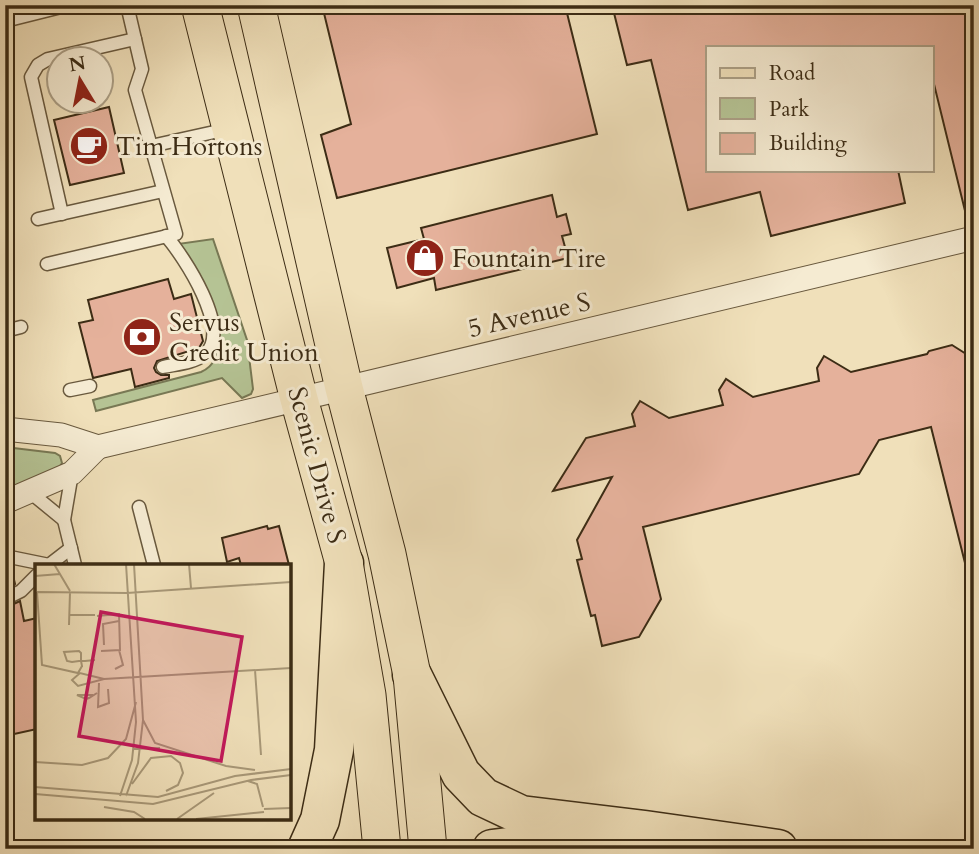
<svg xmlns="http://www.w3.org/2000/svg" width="979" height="854" font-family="Cardo,serif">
  <rect width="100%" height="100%" fill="#f0e0ba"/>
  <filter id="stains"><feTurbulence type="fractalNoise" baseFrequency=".00286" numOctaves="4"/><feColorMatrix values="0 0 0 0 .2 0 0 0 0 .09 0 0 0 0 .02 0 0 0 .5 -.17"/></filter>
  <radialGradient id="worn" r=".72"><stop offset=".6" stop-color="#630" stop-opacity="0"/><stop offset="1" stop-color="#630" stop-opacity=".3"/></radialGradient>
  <!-- green -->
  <g fill="#b5c394" stroke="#787854" stroke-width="2">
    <path d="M213,239L247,340L253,389L251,394L242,398L222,378L96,411L93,400L201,372C215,366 217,355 218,340L178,244Z"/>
    <path d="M5,447L55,453L60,456L62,463L59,468L5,491Z"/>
  </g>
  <!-- building -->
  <g fill="#e5b19b" stroke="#3c2c15" stroke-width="2">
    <path d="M322,5H565L597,134L337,198L321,135L351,124Z"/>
    <path d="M612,5H974V218L967,219L932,76V47H708V170H898L905,203L771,236L760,192L688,210L651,60L627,65Z"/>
    <path d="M109,107L124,173L70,185L54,120Z"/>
    <path d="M552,195L557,217L566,214L571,234L562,236L568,258L436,290L434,278L397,288L387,248L424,239L421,228Z"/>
    <path d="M168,279L174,299L191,294L203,341L199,348L157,361L154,368L156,372L161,375H169V378L135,387L131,369L93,378L79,323L93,320L88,300Z"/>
    <path d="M952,345L974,359V570L967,571L931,427L879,440L859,474L643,527L661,599L639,637L602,646L595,615L591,616L577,560L582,559L577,540L612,477L553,491L586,438L635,426L632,414L640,401L669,418L723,405L719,390L726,379L753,397L819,381L817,368L824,356L851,372L927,354L929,351Z"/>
    <path d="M267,526L268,529L279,526L289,565H241L239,558L227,562L222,538Z"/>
    <path d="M12,571L15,584L5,589V572Z"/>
    <path d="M20,601L24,621L37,618V729L5,736V608Z"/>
  </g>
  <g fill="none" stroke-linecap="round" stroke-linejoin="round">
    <!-- service casing -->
    <g stroke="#69593e" stroke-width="15">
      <g id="service">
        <path d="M5,21L69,5"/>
        <path d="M151,146L228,129"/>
        <path d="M62,214L31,77L38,65L48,59L135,39"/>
        <path d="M38,219L163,191"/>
        <path d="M47,264L176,234L135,90L142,69L127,5"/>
        <path d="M5,331L21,327"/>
        <path d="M163,367C177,364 194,363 205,354C233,331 183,255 166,236"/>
        <path d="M70,390L90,386"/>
        <path d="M72,473L64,520L75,565"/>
        <path d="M31,493L64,520"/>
        <path d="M139,507L154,565"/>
        <path d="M5,556L49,565"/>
        <path d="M49,565L71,548"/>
        <path d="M5,599L21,591L37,575"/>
      </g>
    </g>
    <!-- minor casing -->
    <g stroke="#69593e" stroke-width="25">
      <g id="minor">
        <path d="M5,429L61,435L98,447"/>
        <path d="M98,447L974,238"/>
        <path d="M5,502L72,473L98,447"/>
      </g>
    </g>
    <!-- primary casing -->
    <g stroke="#3c2c15" stroke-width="39">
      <g id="primary">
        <path d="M200,5L299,399L344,563L367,695L382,849"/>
        <path d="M256,5L344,388L387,554L412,675L428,849"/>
      </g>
    </g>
    <!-- motorway casing -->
    <g stroke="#3c2c15" stroke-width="41">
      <g id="motorway">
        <path d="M412,675L461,774L483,797L521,815L645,830L778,849"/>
        <path d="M307,849L320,820L334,750L344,563"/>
        <path d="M492,849L581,838"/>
      </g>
    </g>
    <!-- service -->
    <use href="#service" stroke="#f5ebd2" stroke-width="12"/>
    <!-- minor -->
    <use href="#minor" stroke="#f5ebd2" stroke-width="23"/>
    <!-- primary -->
    <use href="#primary" stroke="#f0e0ba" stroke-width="37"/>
    <!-- motorway -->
    <use href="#motorway" stroke="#f0e0ba" stroke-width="38"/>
  </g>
  <!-- icons -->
  <defs>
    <g id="cafe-disc" transform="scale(2.0125)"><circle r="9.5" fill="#8f2418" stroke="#f5ebd2"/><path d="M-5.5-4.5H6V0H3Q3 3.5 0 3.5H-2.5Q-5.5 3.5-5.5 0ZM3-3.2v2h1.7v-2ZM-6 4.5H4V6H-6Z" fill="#fff"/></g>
    <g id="shop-disc" transform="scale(2.0125)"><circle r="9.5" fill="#8f2418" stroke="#f5ebd2"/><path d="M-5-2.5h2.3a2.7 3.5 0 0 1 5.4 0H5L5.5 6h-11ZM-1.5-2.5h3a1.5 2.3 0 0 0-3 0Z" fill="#fff"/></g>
    <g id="bank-disc" transform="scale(2.0125)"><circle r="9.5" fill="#8f2418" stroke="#f5ebd2"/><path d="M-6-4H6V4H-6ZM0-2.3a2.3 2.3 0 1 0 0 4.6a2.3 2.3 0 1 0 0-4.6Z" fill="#fff"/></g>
  </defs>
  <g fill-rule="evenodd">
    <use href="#cafe-disc" x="89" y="146"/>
    <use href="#shop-disc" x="425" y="258"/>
    <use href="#bank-disc" x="142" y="337"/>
  </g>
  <g text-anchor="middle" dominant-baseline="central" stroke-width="6" stroke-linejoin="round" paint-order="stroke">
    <!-- poi labels -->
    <g font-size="26" fill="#3c2c15" stroke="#f5ebd2" text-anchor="start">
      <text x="116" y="146">Tim Hortons</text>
      <text x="452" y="258">Fountain Tire</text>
      <text x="169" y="322">Servus<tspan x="169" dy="30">Credit Union</tspan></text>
    </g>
    <!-- street labels -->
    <g font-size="26" fill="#3c2c15" stroke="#f5ebd2">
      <text transform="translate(529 315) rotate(-13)">5 Avenue S</text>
      <text transform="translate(317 465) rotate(75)">Scenic Drive S</text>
    </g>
  </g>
  <!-- overview -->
  <g transform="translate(35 564)">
    <rect width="256" height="256" fill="#f0e0ba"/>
    <path fill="none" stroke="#a89878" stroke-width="2" d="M19,0L35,27M154,0L156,24M0,12L25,10M2,28L92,29L256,18M2,28L7,101L43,109L47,102M34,51H60M62,52L84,50L85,86L66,87M34,61L35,28M69,81L68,60L84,57M47,103V102L46,97V89L44,87L29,88L32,97L37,98L44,97H50L60,96M80,105L88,101L84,86M220,106L226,191M69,115L45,109L37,116L43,122L69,115L256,104M64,119L63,143L74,139L73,125M58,131H42L51,135L54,134L62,129M108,156L120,179L191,202L220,206M99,185L125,184M0,198L47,201L73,194L91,175L101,138M213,217L222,220L228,243M97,220L116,194L136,192L145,199L148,209L143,221L131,227M0,223L123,233L200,212L256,205M0,230L118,240L216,216L256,211M85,232L97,196L101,158L91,0M91,232L103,199L108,156L99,0M69,243L99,248L110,255M229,245L256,244M142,255L179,229M161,255L229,248"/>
    <path fill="#c2185b" fill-opacity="0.15" stroke="#c2185b" stroke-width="3.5" d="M66,48L207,73L186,197L44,172Z"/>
    <rect width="256" height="256" fill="none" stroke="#3c2c15" stroke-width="3.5"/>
  </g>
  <!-- margin -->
  <rect width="979" height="854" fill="none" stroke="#f0e0ba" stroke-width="28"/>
  <rect x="7" y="7" width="965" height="840" fill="none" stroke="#3c2c15" stroke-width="3.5"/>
  <rect x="14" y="14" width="951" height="826" fill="none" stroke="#3c2c15" stroke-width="2"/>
  <!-- legend -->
  <rect x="706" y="46" width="228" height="126" fill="#f5ebd2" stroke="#ab9f86" stroke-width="2"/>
  <rect x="720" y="68" width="35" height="10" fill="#f0e0ba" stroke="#ab9f86" stroke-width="2"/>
  <text x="769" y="80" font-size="21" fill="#3c2c15">Road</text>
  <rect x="720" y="98" width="35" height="21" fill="#b5c394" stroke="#ab9f86" stroke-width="2"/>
  <text x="769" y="116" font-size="21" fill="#3c2c15">Park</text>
  <rect x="720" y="133" width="35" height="21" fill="#e5b19b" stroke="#ab9f86" stroke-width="2"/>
  <text x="769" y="150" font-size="21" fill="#3c2c15">Building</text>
  <!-- north arrow -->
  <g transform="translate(80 80) rotate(350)"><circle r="33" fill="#f5ebd2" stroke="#ab9f86" stroke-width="2"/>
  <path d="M0-5L12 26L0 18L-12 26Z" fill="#8f2418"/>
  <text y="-10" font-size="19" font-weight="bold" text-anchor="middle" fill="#3c2c15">N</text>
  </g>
  <rect width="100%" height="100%" filter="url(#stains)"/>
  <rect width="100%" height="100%" fill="url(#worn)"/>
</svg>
